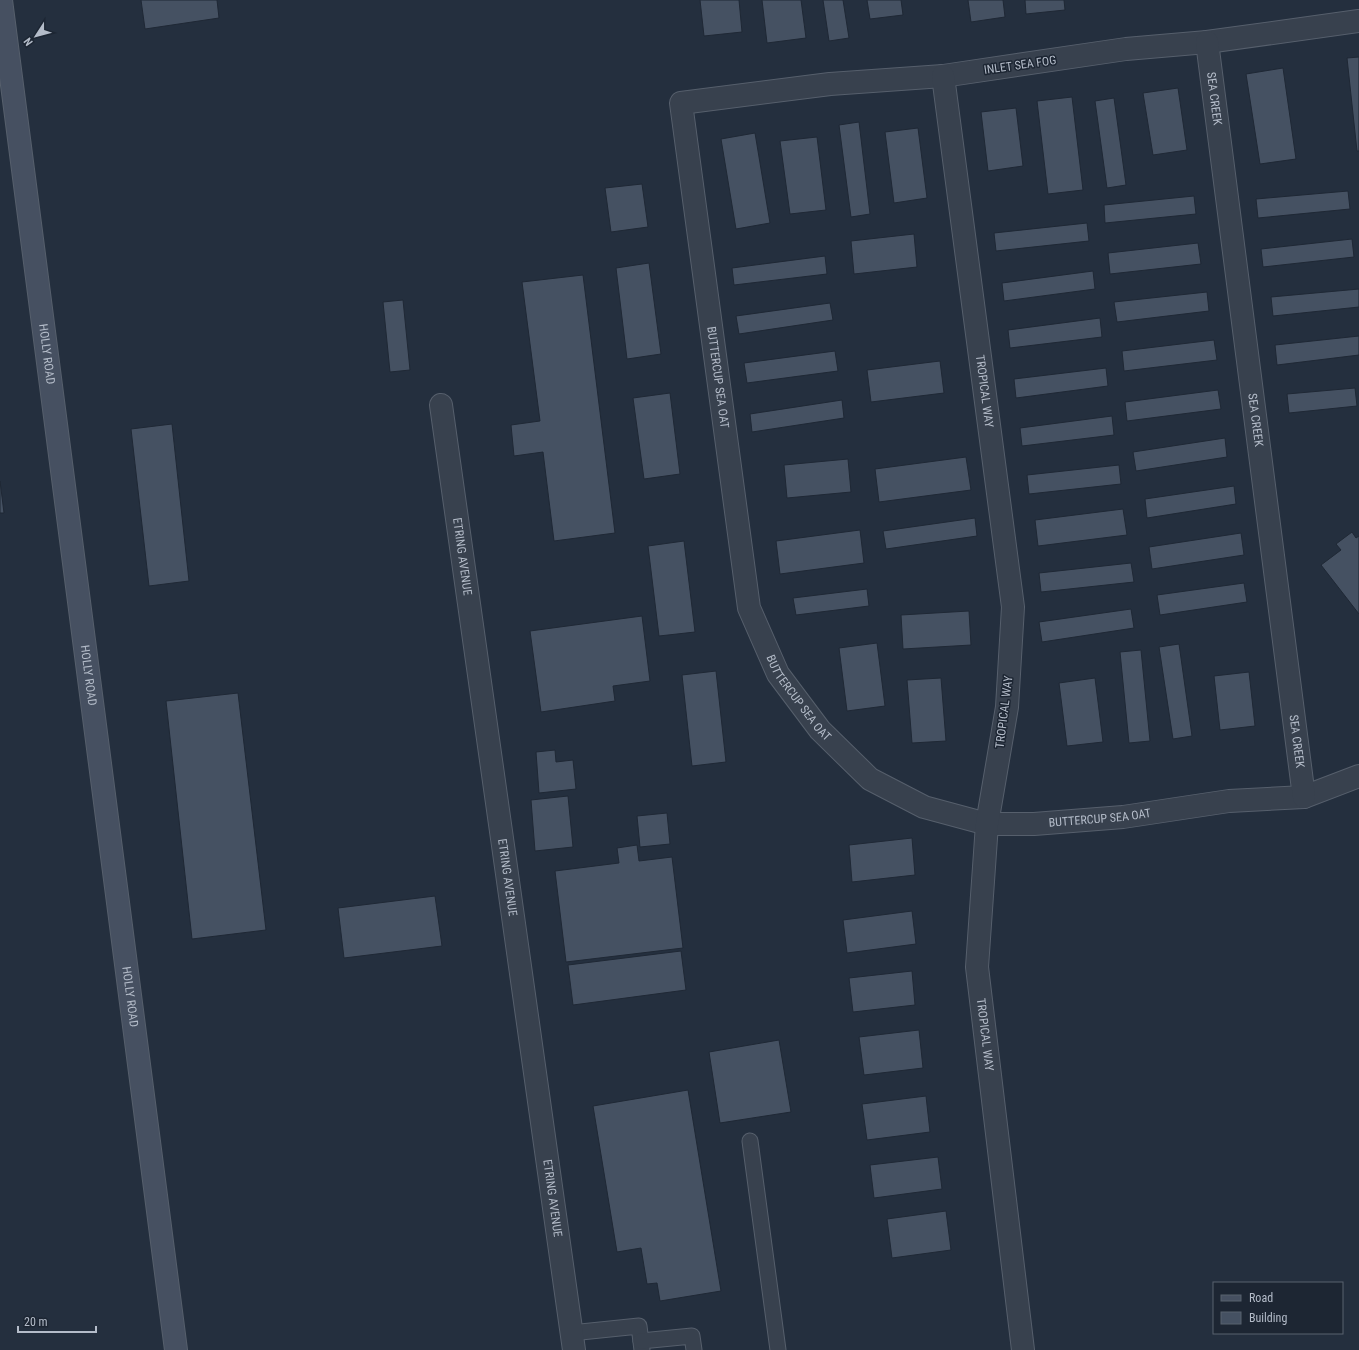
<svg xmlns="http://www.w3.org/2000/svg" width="1359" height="1350" font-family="'Roboto Condensed',sans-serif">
  <rect width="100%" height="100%" fill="#242f3e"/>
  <!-- building -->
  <g fill="#455162" stroke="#1f2835">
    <path d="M141,0H217L219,18L145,29Z"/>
    <path d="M700,0H739L742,32L704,36Z"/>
    <path d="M762,0H801L806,38L767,43Z"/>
    <path d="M823,0H843L849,38L829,41Z"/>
    <path d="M867,0H901L903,15L870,19Z"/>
    <path d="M968,0H1003L1005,17L971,22Z"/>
    <path d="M1025,0H1064L1065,10L1026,14Z"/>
    <path d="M1359,57V151H1357L1347,58Z"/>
    <path d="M1283,68L1296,159L1260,164L1246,74Z"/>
    <path d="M1178,88L1187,150L1153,155L1143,93Z"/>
    <path d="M1072,97L1083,190L1048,194L1037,101Z"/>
    <path d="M1114,98L1126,185L1107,188L1095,101Z"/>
    <path d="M1016,108L1023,166L988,171L981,112Z"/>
    <path d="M859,122L870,214L851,217L839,125Z"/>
    <path d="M918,128L927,198L894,203L885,132Z"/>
    <path d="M755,133L770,223L736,229L721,139Z"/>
    <path d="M817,137L826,210L790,214L780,141Z"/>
    <path d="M642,184L648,227L611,232L605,188Z"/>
    <path d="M1348,191L1350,209L1258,218L1256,199Z"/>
    <path d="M1194,196L1196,214L1105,223L1104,205Z"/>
    <path d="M1087,223L1089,241L996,251L994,233Z"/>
    <path d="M914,234L917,267L854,274L851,241Z"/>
    <path d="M1352,239L1354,257L1263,267L1261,249Z"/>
    <path d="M1198,243L1201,264L1110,274L1108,253Z"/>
    <path d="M825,256L827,274L734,285L732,268Z"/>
    <path d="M649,263L661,354L627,359L616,268Z"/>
    <path d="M1093,271L1095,289L1004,301L1002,283Z"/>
    <path d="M583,275L615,533L554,541L543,452L514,456L511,425L540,421L522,282Z"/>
    <path d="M1359,289V307L1273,316L1271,297Z"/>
    <path d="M1207,292L1209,311L1117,322L1114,302Z"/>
    <path d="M403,300L410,370L390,372L383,302Z"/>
    <path d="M830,303L833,320L739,334L736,316Z"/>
    <path d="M1100,318L1102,337L1010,348L1008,330Z"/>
    <path d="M1359,336V355L1277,365L1275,345Z"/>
    <path d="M1214,340L1217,360L1124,371L1122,351Z"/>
    <path d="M835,351L838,371L747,383L744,363Z"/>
    <path d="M940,361L944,393L871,402L867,370Z"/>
    <path d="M1106,368L1108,386L1016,398L1014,379Z"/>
    <path d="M1355,388L1357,406L1289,413L1287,394Z"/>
    <path d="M1218,390L1221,409L1127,421L1125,402Z"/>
    <path d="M670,393L680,474L644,479L633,398Z"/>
    <path d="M842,400L844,418L752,432L750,414Z"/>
    <path d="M1112,416L1114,435L1022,446L1020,428Z"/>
    <path d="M172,424L189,581L149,586L131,429Z"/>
    <path d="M1225,438L1227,457L1136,471L1133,452Z"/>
    <path d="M966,457L971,490L879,502L875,469Z"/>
    <path d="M848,459L851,492L787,498L784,465Z"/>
    <path d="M1119,465L1121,484L1029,494L1027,475Z"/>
    <path d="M0,481L4,513H0Z"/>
    <path d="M1234,486L1236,504L1147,518L1145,499Z"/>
    <path d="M1123,509L1127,535L1038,546L1035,520Z"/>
    <path d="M975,518L977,536L886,549L883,531Z"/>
    <path d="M860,530L864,563L780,574L776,541Z"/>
    <path d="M1352,532L1356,538L1359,536V614L1321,565L1341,550L1336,544Z"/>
    <path d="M1241,533L1244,555L1152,569L1149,547Z"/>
    <path d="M684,541L695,632L659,636L648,546Z"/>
    <path d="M1131,563L1134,582L1041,592L1039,573Z"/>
    <path d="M1244,583L1247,602L1160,615L1157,595Z"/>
    <path d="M867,589L869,606L796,615L793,598Z"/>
    <path d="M1131,609L1134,628L1042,642L1039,622Z"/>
    <path d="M969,611L971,645L903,649L901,615Z"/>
    <path d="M642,616L650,681L613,686L615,701L541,712L530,631Z"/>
    <path d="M877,643L885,706L847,711L839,648Z"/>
    <path d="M1179,644L1192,736L1173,739L1159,647Z"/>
    <path d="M1141,650L1150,741L1129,743L1120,652Z"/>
    <path d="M716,671L726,762L692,766L682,675Z"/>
    <path d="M1249,672L1255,726L1220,730L1214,676Z"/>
    <path d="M941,678L946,741L912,743L907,680Z"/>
    <path d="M1095,678L1103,742L1067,746L1059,683Z"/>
    <path d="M238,693L266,930L192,939L166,701Z"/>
    <path d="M555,750L556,762L573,760L576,789L539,793L536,752Z"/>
    <path d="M568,796L573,847L535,851L531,800Z"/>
    <path d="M667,813L670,844L640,847L637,816Z"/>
    <path d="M912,838L915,875L852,882L849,845Z"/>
    <path d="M637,845L639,861L672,857L683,948L566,962L555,871L619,863L617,848Z"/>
    <path d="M435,896L442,946L344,958L338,908Z"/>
    <path d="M912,911L916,944L847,953L843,920Z"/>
    <path d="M681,951L686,990L573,1005L568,965Z"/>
    <path d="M912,971L915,1005L853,1012L849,978Z"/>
    <path d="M919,1030L923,1068L864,1075L859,1037Z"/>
    <path d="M779,1040L791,1112L720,1123L709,1052Z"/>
    <path d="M688,1090L721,1291L660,1301L657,1283L647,1284L641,1248L617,1252L593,1106Z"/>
    <path d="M926,1096L930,1132L867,1140L862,1104Z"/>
    <path d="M938,1157L942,1189L874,1198L870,1165Z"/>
    <path d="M946,1211L951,1250L892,1258L887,1219Z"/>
  </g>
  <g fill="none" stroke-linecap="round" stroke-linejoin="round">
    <!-- lane casing -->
    <g stroke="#565f6c" stroke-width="17">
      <g id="lane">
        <path d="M750,1141L778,1350"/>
        <path d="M571,1333L639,1326L642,1350"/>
        <path d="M641,1341L692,1336L694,1350"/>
      </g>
    </g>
    <!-- street casing -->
    <g stroke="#565f6c" stroke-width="24">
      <g id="street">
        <path id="s1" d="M1359,21L1207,42L1126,49L943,76L830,84L681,103L749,608L778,674L820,730L870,779L924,807L987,824H1034L1123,817L1229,801L1304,797L1359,776"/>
        <path id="s2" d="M1207,42L1304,797"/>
        <path id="s3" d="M943,76L1013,607L1007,707L987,824L977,967L1023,1350"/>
        <path id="s4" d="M441,405L574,1350"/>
      </g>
    </g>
    <!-- secondary casing -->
    <g stroke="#565f6c" stroke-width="24">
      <g id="secondary">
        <path id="s5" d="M1,0L176,1350"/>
      </g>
    </g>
    <!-- lane -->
    <use href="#lane" stroke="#38414e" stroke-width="15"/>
    <!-- street -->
    <use href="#street" stroke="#38414e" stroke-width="22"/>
    <!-- secondary -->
    <use href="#secondary" stroke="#465061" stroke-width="22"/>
  </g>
  <g text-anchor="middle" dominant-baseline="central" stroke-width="3" stroke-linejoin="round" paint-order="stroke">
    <!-- street labels -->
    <g font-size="12" fill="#b4bcc9" stroke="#1d2633">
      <text transform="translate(1020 65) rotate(-8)">INLET SEA FOG</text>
      <text stroke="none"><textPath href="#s2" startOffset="57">SEA CREEK</textPath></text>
      <text stroke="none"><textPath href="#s5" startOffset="357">HOLLY ROAD</textPath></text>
      <text stroke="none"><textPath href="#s1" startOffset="960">BUTTERCUP SEA OAT</textPath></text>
      <text stroke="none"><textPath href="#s3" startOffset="318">TROPICAL WAY</textPath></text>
      <text stroke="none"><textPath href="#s2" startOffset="381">SEA CREEK</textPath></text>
      <text stroke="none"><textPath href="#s4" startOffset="153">ETRING AVENUE</textPath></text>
      <text stroke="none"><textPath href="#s5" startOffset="681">HOLLY ROAD</textPath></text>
      <text stroke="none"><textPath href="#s1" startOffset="1296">BUTTERCUP SEA OAT</textPath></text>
      <text transform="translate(1004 712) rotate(-83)">TROPICAL WAY</text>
      <text stroke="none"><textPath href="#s2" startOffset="705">SEA CREEK</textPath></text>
      <text stroke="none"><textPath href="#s1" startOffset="1644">BUTTERCUP SEA OAT</textPath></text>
      <text stroke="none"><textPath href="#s4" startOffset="477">ETRING AVENUE</textPath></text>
      <text stroke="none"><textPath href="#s5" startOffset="1005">HOLLY ROAD</textPath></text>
      <text stroke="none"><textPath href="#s3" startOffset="966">TROPICAL WAY</textPath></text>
      <text stroke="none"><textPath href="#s4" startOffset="801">ETRING AVENUE</textPath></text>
    </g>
  </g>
  <!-- legend -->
  <rect x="1213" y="1282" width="130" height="52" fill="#1d2633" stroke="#59626f"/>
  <rect x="1221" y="1295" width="20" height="6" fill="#465061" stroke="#59626f"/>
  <text x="1249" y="1302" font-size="12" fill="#b4bcc9">Road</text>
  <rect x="1221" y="1312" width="20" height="12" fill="#455162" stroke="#59626f"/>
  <text x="1249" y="1322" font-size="12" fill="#b4bcc9">Building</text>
  <!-- north arrow -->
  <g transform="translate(36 36) rotate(234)" stroke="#1d2633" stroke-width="3" paint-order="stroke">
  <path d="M0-3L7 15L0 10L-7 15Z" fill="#b4bcc9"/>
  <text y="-6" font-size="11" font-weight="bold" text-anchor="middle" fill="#b4bcc9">N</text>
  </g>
  <!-- scale -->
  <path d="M18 1326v6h78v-6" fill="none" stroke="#b4bcc9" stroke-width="2"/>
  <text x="24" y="1326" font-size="12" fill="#b4bcc9" stroke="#1d2633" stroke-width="3" paint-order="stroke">20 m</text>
</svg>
